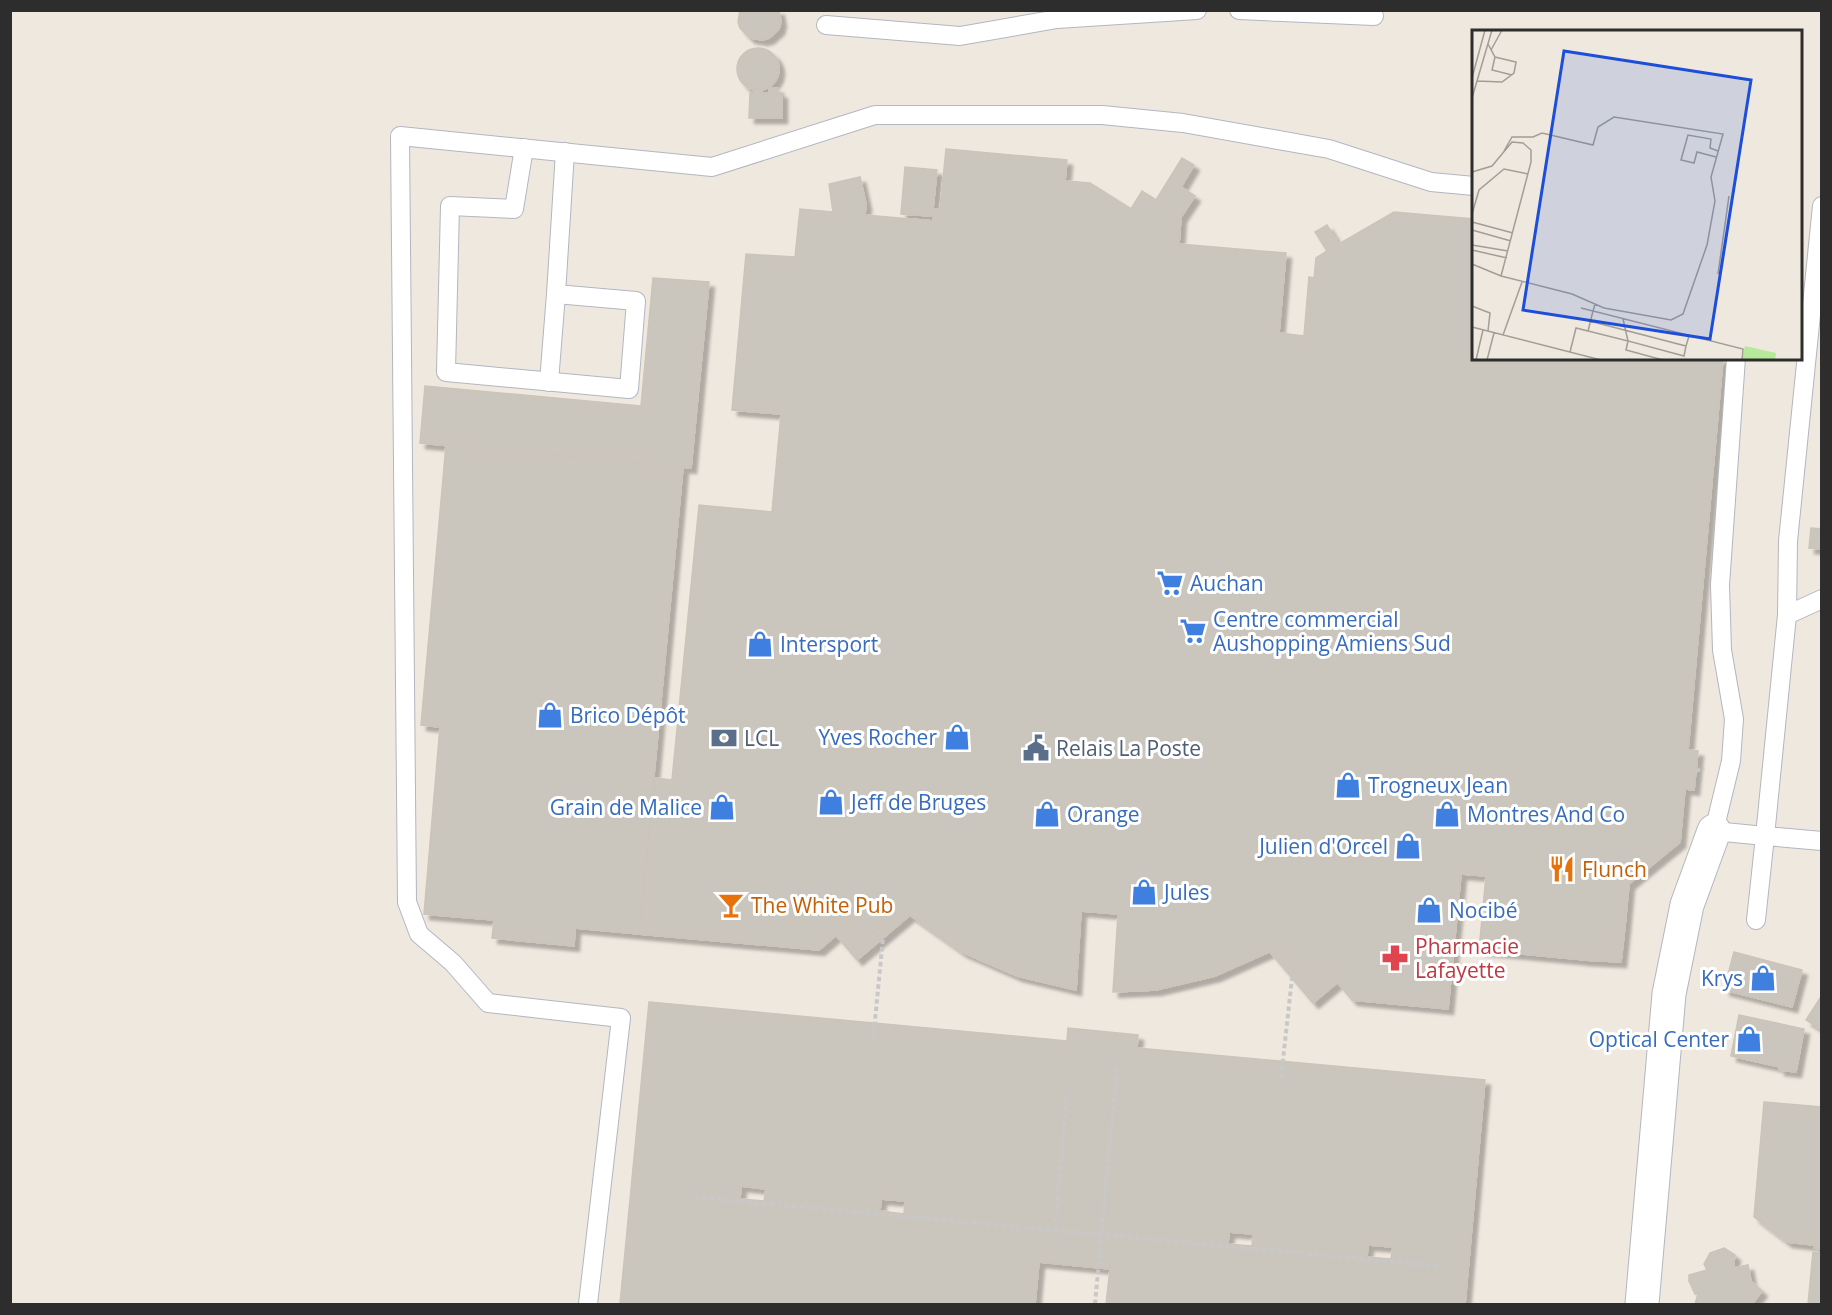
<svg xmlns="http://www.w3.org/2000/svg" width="1832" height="1315" font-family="'Open Sans',sans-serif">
  <defs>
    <filter id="shadow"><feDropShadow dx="5.5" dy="5.5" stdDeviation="1.5" flood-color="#0004"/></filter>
  </defs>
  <rect width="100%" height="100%" fill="#efe8df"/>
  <!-- building -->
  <g fill="#cbc6bd" stroke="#cbc4b8" stroke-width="1.5" fill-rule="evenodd" filter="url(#shadow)">
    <path d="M740,10H779L781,22L779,29L769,38L763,40L750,38L740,28L738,22Z"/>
    <circle cx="758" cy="69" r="21"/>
    <path d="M769,88H778V93H782V118H749L750,93H754V89L762,90V93H769Z"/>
    <path d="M946,149L1067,160L1065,181L1090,183L1131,209L1142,191L1156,200L1182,158L1194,165L1181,187L1195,196L1181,217L1179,244L1286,253L1279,333L1304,336L1309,277L1314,278L1316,258L1327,251L1315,232L1327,225L1339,244L1394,212L1474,219V358H1723L1688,750L1698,751L1694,790L1685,789L1680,842L1629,884L1625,926L1585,960L1479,950L1486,876L1461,874L1448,1009L1352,1000L1328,971L1312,984L1280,947L1215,976L1156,990L1113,992L1118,914L1081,911L1076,990L1017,976L962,952L901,909L861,942L847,926L819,950L639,934L655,778L672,780L699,505L772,512L781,414L732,410L746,254L795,257L800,209L833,212L829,184L860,177L866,204L865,215L933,221V216L901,214L905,167L937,170L933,209H940Z"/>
    <path d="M653,278L709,282L691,468L420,443L425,386L641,406Z"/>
    <path d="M446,445L683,467L639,934L575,928L574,946L492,938L494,920L424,914L440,727L421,725Z"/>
    <path d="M1811,528L1822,529V549L1809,548Z"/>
    <path d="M901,909L909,916L857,960L836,935L847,926L861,942Z"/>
    <path d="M1625,926L1621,962L1585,960Z"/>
    <path d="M1280,947L1312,984L1328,971L1337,983L1313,1003L1270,952Z"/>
    <path d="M1734,952L1802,970L1792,1007L1724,990Z"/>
    <path d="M1822,995V1030L1806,1020Z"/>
    <path d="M649,1002L1067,1041L1068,1028L1138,1035L1137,1048L1485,1080L1465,1304H1106L1110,1269L1039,1262L1035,1304H620ZM741,1186L766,1189L764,1201L740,1199ZM881,1199L905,1201L904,1214L880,1211ZM1229,1232L1253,1234L1252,1246L1228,1244ZM1368,1245L1393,1247L1391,1259L1367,1257Z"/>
    <path d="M1739,1015L1804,1029L1796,1072L1779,1070L1780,1067L1731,1056Z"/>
    <path d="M1764,1102L1822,1107V1249L1814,1248V1245L1787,1242L1754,1217Z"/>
    <path d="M1724,1248L1735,1255L1733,1268L1748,1265L1751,1281L1762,1291L1752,1304H1695L1698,1294H1695L1689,1281V1275L1707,1270L1704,1264L1710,1253Z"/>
    <path d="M1813,1252L1822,1253V1304H1808Z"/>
  </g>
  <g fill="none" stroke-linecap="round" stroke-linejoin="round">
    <!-- service casing -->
    <g stroke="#b3b6c1" stroke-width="20">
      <g id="service">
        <path d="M1239,10L1374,16"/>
        <path d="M826,25L960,36L1057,19L1197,10"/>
        <path d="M524,148L514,209L450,206L446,372L629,389L636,301L556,294L565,152"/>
        <path d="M1736,358L1720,585L1722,650L1734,719L1731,761L1714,831L1765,836L1787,615L1788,541L1822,206"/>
        <path d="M549,382L556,294"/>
        <path d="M1787,615L1822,599"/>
        <path d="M1756,920L1765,836L1822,841"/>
        <path d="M588,1304L621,1018L488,1003L453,963L419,934L407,902L400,136L712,167L875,115H1102L1183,123L1329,149L1431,182L1474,186"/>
      </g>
    </g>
    <!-- minor casing -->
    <g stroke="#b3b6c1" stroke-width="35">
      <path id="minor" d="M1642,1304L1669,994L1687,905L1714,831"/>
    </g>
    <!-- path -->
    <g stroke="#c8c8c8" stroke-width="4" stroke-dasharray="4.5 3" stroke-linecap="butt">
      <path d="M1696,771L1704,768"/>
      <path d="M873,1041L883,938"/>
      <path d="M1281,1078L1292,978"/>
      <path d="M695,1197L1439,1266"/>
      <path d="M1055,1230L1067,1094"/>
      <path d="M1095,1304L1117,1066"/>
    </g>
    <!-- service -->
    <use href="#service" stroke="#fff" stroke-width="18"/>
    <!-- minor -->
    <use href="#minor" stroke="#fff" stroke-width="33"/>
  </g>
  <!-- icons -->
  <defs>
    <g id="supermarket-bare" transform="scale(2.07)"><path d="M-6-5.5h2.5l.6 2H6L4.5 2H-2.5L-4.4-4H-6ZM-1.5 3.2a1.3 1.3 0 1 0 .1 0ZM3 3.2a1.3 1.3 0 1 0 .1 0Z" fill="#3f7fe0" stroke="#fff" stroke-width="2.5" paint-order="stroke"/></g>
    <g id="shop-bare" transform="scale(2.07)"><path d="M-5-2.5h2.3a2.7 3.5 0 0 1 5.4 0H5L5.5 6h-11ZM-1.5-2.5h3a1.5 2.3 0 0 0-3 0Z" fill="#3f7fe0" stroke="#fff" stroke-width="2.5" paint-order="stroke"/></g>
    <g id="bank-bare" transform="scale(2.07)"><path d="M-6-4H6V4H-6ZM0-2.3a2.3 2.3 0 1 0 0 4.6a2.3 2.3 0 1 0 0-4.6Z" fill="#5c6f8a" stroke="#fff" stroke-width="2.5" paint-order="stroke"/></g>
    <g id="civic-bare" transform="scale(2.07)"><path d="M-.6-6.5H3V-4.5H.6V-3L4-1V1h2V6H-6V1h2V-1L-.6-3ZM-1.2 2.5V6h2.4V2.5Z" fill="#5c6f8a" stroke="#fff" stroke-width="2.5" paint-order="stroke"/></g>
    <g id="restaurant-bare" transform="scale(2.07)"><path d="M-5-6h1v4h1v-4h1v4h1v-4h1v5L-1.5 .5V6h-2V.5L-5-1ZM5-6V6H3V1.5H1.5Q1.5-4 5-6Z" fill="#e8710a" stroke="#fff" stroke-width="2.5" paint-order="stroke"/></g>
    <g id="bar-bare" transform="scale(2.07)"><path d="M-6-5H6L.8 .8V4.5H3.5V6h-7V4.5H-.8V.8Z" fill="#e8710a" stroke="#fff" stroke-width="2.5" paint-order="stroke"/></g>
    <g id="pharmacy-bare" transform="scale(2.07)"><path d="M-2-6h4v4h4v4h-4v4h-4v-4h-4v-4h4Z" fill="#e0444e" stroke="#fff" stroke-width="2.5" paint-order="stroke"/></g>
  </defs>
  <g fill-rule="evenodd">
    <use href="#supermarket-bare" x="1170" y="583"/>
    <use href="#supermarket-bare" x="1193" y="631"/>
    <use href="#shop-bare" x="760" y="644"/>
    <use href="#shop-bare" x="550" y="715"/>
    <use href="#shop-bare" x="957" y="737"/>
    <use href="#bank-bare" x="724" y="738"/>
    <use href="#civic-bare" x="1036" y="748"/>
    <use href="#shop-bare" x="1348" y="785"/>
    <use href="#shop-bare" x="831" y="802"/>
    <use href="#shop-bare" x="722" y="807"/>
    <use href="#shop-bare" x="1047" y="814"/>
    <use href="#shop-bare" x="1447" y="814"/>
    <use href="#shop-bare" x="1408" y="846"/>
    <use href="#restaurant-bare" x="1562" y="869"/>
    <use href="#shop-bare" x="1144" y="892"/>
    <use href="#bar-bare" x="731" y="905"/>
    <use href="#shop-bare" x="1429" y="910"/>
    <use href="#pharmacy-bare" x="1395" y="958"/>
    <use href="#shop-bare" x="1763" y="978"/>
    <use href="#shop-bare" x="1749" y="1039"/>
  </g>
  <g text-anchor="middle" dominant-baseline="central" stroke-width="6" stroke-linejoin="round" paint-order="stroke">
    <!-- shop labels -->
    <g font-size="21" fill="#366cbe" stroke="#fff" text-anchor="start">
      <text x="1190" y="583">Auchan</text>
      <text x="1213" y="619">Centre commercial<tspan x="1213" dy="24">Aushopping Amiens Sud</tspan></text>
      <text x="780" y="644">Intersport</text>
      <text x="570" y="715">Brico Dépôt</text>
      <text x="937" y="737" text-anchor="end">Yves Rocher</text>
      <text x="1368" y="785">Trogneux Jean</text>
      <text x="851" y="802">Jeff de Bruges</text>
      <text x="702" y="807" text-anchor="end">Grain de Malice</text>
      <text x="1067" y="814">Orange</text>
      <text x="1467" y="814">Montres And Co</text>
      <text x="1388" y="846" text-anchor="end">Julien d'Orcel</text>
      <text x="1164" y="892">Jules</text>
      <text x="1449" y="910">Nocibé</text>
      <text x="1743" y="978" text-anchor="end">Krys</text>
      <text x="1729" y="1039" text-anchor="end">Optical Center</text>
    </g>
    <!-- service labels -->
    <g font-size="21" fill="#4e5e75" stroke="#fff" text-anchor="start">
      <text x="744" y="738">LCL</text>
      <text x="1056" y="748">Relais La Poste</text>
    </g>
    <!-- food labels -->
    <g font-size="21" fill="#c56008" stroke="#fff" text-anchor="start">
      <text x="1582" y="869">Flunch</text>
      <text x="751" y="905">The White Pub</text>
    </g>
    <!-- health labels -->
    <g font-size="21" fill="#be3a42" stroke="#fff" text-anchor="start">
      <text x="1415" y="946">Pharmacie<tspan x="1415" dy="24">Lafayette</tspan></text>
    </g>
  </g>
  <!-- overview -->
  <g transform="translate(1472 30)">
    <rect width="330" height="330" fill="#efe8df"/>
    <path d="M273,316L304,323L303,330H270Z" fill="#b6e999"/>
    <path fill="none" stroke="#a19d98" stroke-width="1.5" d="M19,20L30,0M23,27L20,40L40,45M0,48L13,0M5,51L30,52L42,43L44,32L23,27L16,14M0,68L20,0M244,127L225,122L222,133L209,130L216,105L239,109L238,118L246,121M0,142L20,136L40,112L51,113L59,120V132L29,246M0,184L7,160L32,139L56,144M0,192L41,203M0,200L39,211M0,215L36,221M0,220L35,228M0,234L29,246L100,264L132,278L199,290L211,284L235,215L243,171L239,147L251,104L142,87L126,97L121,115L70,103L61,107H40L32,121M246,244L257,166M123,274L121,281L271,319L270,330M0,276L18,283L16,301M109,278L121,281L116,301L156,311L154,320L191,330M106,288L214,316L217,306M151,289L156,311L212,326L214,316M0,297L129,330M31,305L50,252M98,322L104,298L116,301M4,330L11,300M15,330L22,303"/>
    <path fill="#1d4ed8" fill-opacity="0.15" stroke="#1d4ed8" stroke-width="3" d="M92,21L279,50L238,309L51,280Z"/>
    <rect width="330" height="330" fill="none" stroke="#2d2d2d" stroke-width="3"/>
  </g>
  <!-- border -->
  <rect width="1832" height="1315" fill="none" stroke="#2d2d2d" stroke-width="24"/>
</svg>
